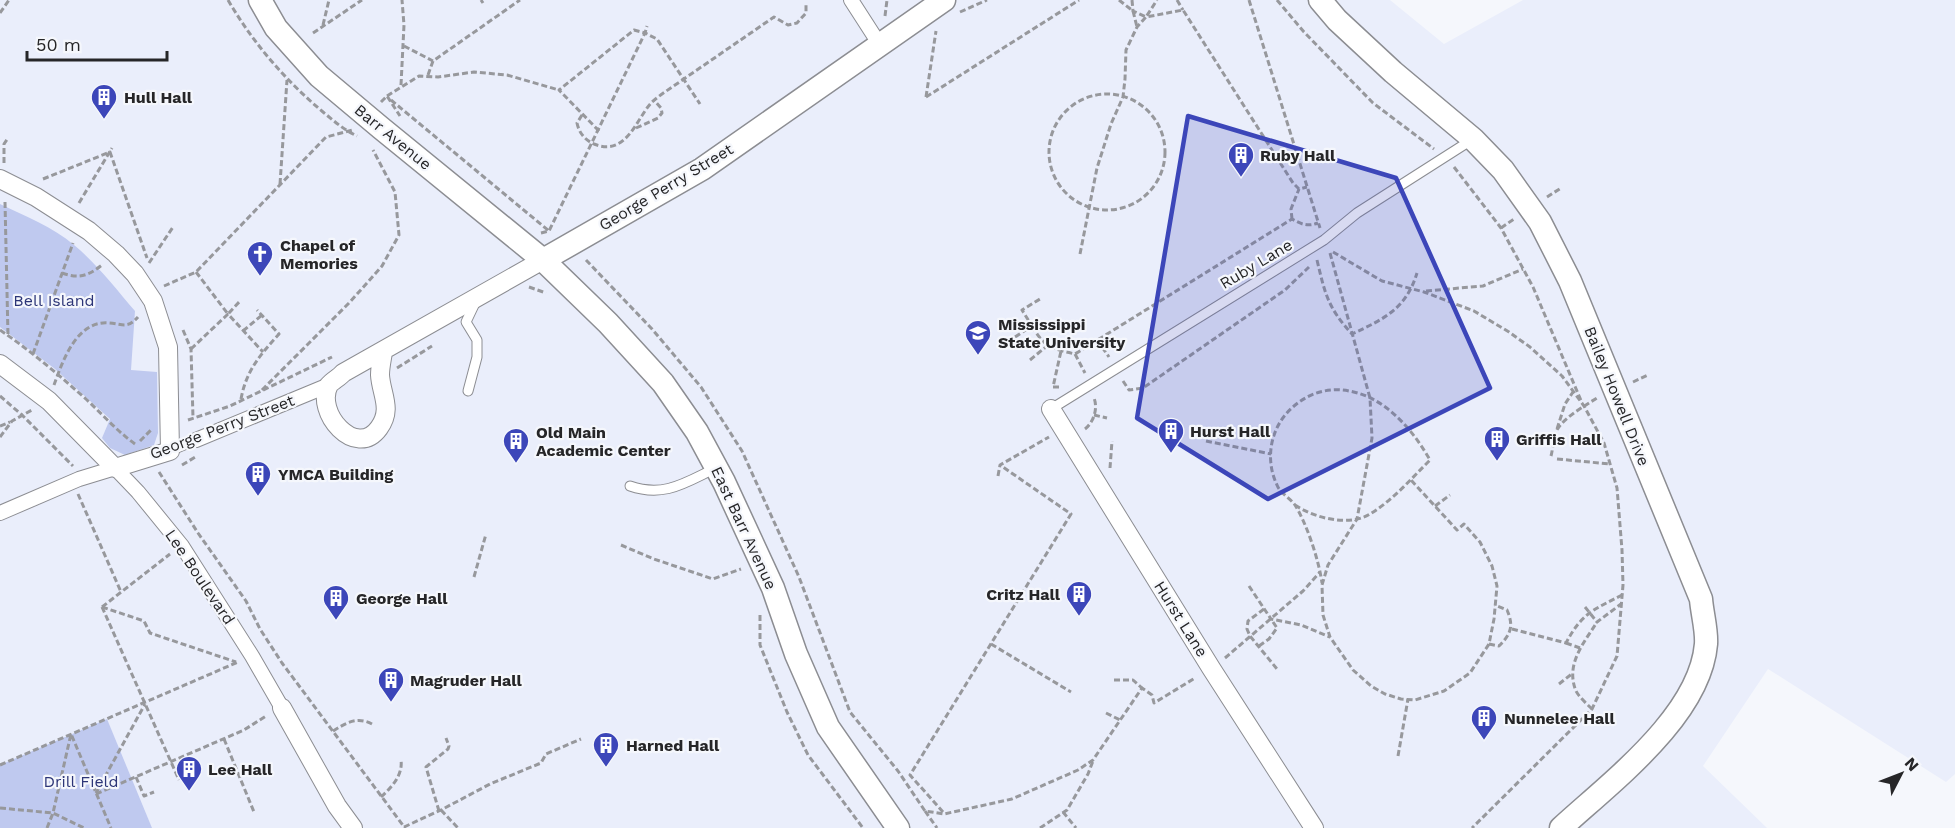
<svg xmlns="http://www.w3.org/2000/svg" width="1955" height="828" font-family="'Work Sans',sans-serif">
  <rect width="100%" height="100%" fill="#f5f7fc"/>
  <!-- built -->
  <path fill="#eaeefb" d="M0,0H1390L1444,44L1523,0H1955V774L1946,782L1768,669L1703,766L1767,828H0Z"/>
  <!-- green -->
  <g fill="#bfc9ef">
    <path d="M0,204C25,216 53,227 74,245C97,264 116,289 135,311L131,370L157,372L158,433L154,445L125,455L110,448L102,438L110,419L55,369L0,327Z"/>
    <path d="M107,719L152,828H0V765Z"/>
  </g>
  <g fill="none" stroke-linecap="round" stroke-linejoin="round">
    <!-- service casing -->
    <g stroke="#8c8d92" stroke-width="11">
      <g id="service">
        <path d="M468,391L477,357V340L466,322L476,301"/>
        <path d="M1051,409L1324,240L1357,213L1473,139"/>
        <path d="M170,451L196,440"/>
        <path d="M630,486C665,498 686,482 716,468"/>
      </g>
    </g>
    <!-- pedestrian casing -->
    <g stroke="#8c8d92" stroke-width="16">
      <g id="pedestrian">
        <path d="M851,0L880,45"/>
        <path d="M196,440L329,385"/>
        <path d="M0,513L79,479L115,468L138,492L182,546L252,656L282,708"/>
      </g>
    </g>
    <!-- minor casing -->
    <g stroke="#8c8d92" stroke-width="20">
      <g id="minor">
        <path d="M0,179L36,197L89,231L116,254L135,274L153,301L168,347L170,451L115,468L49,401L0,364"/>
        <path d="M383,352C382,359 380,367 380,375C381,394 393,409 379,428C356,460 314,412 329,385C332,381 340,377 343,373L543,260"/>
        <path d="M1051,409L1211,668L1314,828"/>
        <path d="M282,708L337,806L353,828"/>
      </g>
    </g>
    <!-- tertiary casing -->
    <g stroke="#8c8d92" stroke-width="25">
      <g id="tertiary">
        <path d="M260,0L276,28L319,76L381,128L543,260L608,323L663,383L697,432L724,482L773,588L796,654L828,727L898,828"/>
        <path d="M1320,0L1337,20L1393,72L1473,139L1503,170L1540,222L1570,281L1701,599C1702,613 1707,630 1706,644C1700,716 1611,782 1561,828"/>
        <path d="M543,260L702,169L944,0"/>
      </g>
    </g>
    <!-- path -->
    <g stroke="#97989c" stroke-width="3" stroke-dasharray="6 3" stroke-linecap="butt">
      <path d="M228,0C253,43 285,80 323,112C334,121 344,130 357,136"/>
      <path d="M481,0L483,3"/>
      <path d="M1119,0L1133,11L1137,27"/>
      <path d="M1132,0L1133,11L1146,17L1157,0"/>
      <path d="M1177,0L1183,10"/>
      <path d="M1249,0L1320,228"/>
      <path d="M1277,0L1304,32L1373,103L1434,149"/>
      <path d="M960,12L987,0"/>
      <path d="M0,13L9,0"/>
      <path d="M885,16L887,0"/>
      <path d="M323,25L329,0"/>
      <path d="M313,33L362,0"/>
      <path d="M404,46L433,61"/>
      <path d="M428,75L433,61L520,0"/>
      <path d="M401,85L404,25L402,0"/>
      <circle cx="1107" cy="152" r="58"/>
      <path d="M387,96L419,76L438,77L474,72L507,75L559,90"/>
      <path d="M926,97L1079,0"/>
      <path d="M926,97L936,31"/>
      <path d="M391,100L549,231"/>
      <path d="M381,102L387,96L400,116"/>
      <path d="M582,115L577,123C579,133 585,140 594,144C626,157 636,120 651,103C654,100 658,97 662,94L774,17L788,25L797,23L806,13V5"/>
      <path d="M636,128L658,118L662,113L661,108L654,100"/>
      <path d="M599,131L559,90L634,30L645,33L647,26"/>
      <path d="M4,163V144L8,138"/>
      <path d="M1454,167L1501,228L1533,287L1582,403"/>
      <path d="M43,179L110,152L147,258"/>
      <path d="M280,184L287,80"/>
      <path d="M1547,197L1561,188"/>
      <path d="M5,202L8,336"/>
      <path d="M79,203L112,148"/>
      <path d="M1292,219L1291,209L1299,189"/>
      <path d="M1501,228L1514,219"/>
      <path d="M541,233L549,231L645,33L657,39L700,104"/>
      <path d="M1333,252L1382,281L1424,292L1474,311L1509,332L1530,347L1562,376L1584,406L1604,443L1617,488L1622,550L1623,585L1617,656L1592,709L1472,828"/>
      <path d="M1330,253L1370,398L1372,438L1357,519L1328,565L1322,585L1323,615L1330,637L1353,670L1371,686L1385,694L1401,699L1415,700L1444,691L1470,673L1489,644L1494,619L1497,586L1492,566L1480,542L1464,524L1457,530L1410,479"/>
      <path d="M1080,254L1097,168L1111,124L1123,97L1125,79L1126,50L1137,27L1146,17L1183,10L1293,183L1299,189L1307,187"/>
      <path d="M586,260L652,329L701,387L742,451L799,577L850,712L898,771L925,811L944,814L1012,799L1078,770L1093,760L1142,688L1152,695L1154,703L1195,678"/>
      <path d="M1317,260C1325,294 1328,308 1352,334C1384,319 1406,309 1417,273"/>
      <path d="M149,263L173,227"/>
      <path d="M196,272L228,314L241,300"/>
      <path d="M62,273C79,279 88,276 102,265"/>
      <path d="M164,286L196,272L326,137L353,130"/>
      <path d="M529,287L546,293"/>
      <path d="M1426,291L1483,286L1523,269"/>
      <path d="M1032,326C1044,347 1052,349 1075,354L1292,219C1301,224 1307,227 1318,223"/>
      <path d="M0,330C31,351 59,375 87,400C103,415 117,431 135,444"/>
      <path d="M183,330L191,349L193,418"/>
      <path d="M243,331L262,315"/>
      <path d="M1015,337L1032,326L1022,310L1040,299"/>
      <path d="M1097,340L1109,357"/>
      <path d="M191,349L228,314L263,352"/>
      <path d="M33,354L73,243"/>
      <path d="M1075,354L1085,373"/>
      <path d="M1030,360L1047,346"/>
      <path d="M397,368L432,346"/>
      <path d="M1123,381L1129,390L1143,388L1285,290L1309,267"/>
      <path d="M1633,382L1648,375"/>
      <path d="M54,385C63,360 77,320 109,323C124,324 127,329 138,317"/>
      <path d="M1059,387H1053L1061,351"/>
      <path d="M262,390L350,302L382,266L399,235L395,192L373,150"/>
      <path d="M0,396L22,415L73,466"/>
      <path d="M241,399C246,371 260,355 279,334L257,310"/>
      <path d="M1094,415L1107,418"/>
      <path d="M188,420L230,406L332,357"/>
      <path d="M0,426L10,422"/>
      <path d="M1085,429C1094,422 1098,408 1094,398"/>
      <path d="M1557,429L1565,404L1573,392"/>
      <path d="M0,437L12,421L32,410"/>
      <path d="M140,441L152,429"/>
      <path d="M1206,441L1271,454"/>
      <path d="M1551,456C1553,449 1553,439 1556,432C1561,419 1586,405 1597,398"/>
      <path d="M1557,459L1610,464"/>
      <path d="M182,465L197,456"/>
      <path d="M1110,468L1112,441"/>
      <path d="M159,472L198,533L246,601L260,629L282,663L405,828"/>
      <path d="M998,476L1000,465L1049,437"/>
      <path d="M78,494L121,592"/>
      <path d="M1295,505C1314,518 1349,527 1370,514C1393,500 1411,479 1430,460C1413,430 1385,397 1349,391C1329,387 1309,393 1294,406C1271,425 1264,458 1277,485C1280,493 1290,498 1295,505C1307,524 1319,561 1322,583"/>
      <path d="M1435,506L1450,495"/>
      <path d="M621,545L654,559L713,579L741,569"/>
      <path d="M474,577L486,534"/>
      <path d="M1249,586L1271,619L1301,625L1330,637"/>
      <path d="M102,607L179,780"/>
      <path d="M102,607L144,621L150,633L236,662"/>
      <path d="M102,607L170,554"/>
      <path d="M1585,607L1597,622L1621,604"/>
      <path d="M1264,609L1248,621L1247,629L1250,636L1277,669"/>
      <path d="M760,615V645L787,712L808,755L863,828"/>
      <path d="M1512,629L1566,643C1582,613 1593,610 1622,595"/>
      <path d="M1566,643L1580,648"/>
      <path d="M991,644L1071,692"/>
      <path d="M1489,644L1499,646C1511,634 1514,626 1507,610L1495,605"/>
      <path d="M1259,646L1269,639L1277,628L1271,619"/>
      <path d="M1225,658L1303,591L1320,572"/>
      <path d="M1114,680H1133L1142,688"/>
      <path d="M1559,684L1573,673"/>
      <path d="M1592,709C1587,704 1579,697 1576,691C1565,664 1584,643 1597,622"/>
      <path d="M1106,713L1120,720"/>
      <path d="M333,731C346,723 357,716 372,724"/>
      <path d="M224,739L254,812"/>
      <path d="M1398,756L1408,699"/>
      <path d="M0,765L238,662"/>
      <path d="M136,777L144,796L154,792"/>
      <path d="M96,793L145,704"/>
      <path d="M96,794L244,730L266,716"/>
      <path d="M381,797C392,787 403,775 401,760"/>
      <path d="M0,808L53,813L84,828"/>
      <path d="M441,810L458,828"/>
      <path d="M439,811L426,767L448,749L449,746L446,738"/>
      <path d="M925,811L937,828"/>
      <path d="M943,812L910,775L1071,514L1000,465"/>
      <path d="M1063,812L1076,828"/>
      <path d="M404,827L441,810L490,784L541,763L546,754L581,739"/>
      <path d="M47,828L53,813L71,734L111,828"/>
      <path d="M1040,828L1067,810L1088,774L1093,761"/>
    </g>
    <!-- service -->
    <use href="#service" stroke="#fff" stroke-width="9"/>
    <!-- pedestrian -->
    <use href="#pedestrian" stroke="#fff" stroke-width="14"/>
    <!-- minor -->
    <use href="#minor" stroke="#fff" stroke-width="18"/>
    <!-- tertiary -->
    <use href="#tertiary" stroke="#fff" stroke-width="22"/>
  </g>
  <!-- marked area -->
  <path fill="#3c46b9" fill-opacity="0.2" stroke="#3c46b9" stroke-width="4.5" stroke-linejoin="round" d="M1188,116L1396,178L1490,388L1268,499L1137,418Z"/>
  <!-- icons -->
  <defs>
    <g id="building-pin" transform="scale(1.35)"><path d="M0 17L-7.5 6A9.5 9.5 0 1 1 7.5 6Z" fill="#3c46b9" stroke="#f5f7fc"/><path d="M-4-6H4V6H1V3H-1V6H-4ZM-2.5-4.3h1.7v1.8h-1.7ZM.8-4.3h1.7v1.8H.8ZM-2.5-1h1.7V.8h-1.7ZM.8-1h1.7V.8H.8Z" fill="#fff"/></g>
    <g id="church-pin" transform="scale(1.35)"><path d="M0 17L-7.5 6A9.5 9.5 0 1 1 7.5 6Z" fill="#3c46b9" stroke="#f5f7fc"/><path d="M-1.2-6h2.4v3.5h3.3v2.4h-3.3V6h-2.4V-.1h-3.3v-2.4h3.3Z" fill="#fff"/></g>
    <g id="university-pin" transform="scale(1.35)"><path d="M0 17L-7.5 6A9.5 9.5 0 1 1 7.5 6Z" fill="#3c46b9" stroke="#f5f7fc"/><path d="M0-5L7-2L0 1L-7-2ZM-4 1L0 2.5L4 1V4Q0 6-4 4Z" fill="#fff"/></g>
  </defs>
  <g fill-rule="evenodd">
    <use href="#building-pin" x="104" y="97"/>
    <use href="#building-pin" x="1241" y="155"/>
    <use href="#church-pin" x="260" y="254"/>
    <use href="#university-pin" x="978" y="333"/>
    <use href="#building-pin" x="1171" y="431"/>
    <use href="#building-pin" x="1497" y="439"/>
    <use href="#building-pin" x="516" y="441"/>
    <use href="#building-pin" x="258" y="474"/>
    <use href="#building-pin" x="1079" y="594"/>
    <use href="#building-pin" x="336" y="598"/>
    <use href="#building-pin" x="391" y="680"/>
    <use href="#building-pin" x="1484" y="718"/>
    <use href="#building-pin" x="606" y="745"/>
    <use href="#building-pin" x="189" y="769"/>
  </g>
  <g text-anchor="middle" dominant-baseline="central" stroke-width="4.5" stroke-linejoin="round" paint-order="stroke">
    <!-- poi labels -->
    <g font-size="16" font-weight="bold" fill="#262628" stroke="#f5f7fc" text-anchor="start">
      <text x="124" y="97">Hull Hall</text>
      <text x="1260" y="155">Ruby Hall</text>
      <text x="280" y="245">Chapel of<tspan x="280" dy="18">Memories</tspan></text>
      <text x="998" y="324">Mississippi<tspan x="998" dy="18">State University</tspan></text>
      <text x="1190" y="431">Hurst Hall</text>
      <text x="536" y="432">Old Main<tspan x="536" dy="18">Academic Center</tspan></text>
      <text x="1516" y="439">Griffis Hall</text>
      <text x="278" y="474">YMCA Building</text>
      <text x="1060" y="594" text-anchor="end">Critz Hall</text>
      <text x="356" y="598">George Hall</text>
      <text x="410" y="680">Magruder Hall</text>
      <text x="1504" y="718">Nunnelee Hall</text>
      <text x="626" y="745">Harned Hall</text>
      <text x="208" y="769">Lee Hall</text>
    </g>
    <!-- street labels -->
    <g font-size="16" fill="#262628" stroke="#f5f7fc">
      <text transform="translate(393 137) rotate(39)">Barr Avenue</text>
      <text transform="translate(666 187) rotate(-31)">George Perry Street</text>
      <text transform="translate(1256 264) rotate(-31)">Ruby Lane</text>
      <text transform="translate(1617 396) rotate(68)">Bailey Howell Drive</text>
      <text transform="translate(222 427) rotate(-21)">George Perry Street</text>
      <text transform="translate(744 528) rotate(65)">East Barr Avenue</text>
      <text transform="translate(200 577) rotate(56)">Lee Boulevard</text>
      <text transform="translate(1181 619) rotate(58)">Hurst Lane</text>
    </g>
    <!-- park labels -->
    <g font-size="16" fill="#2c3577" stroke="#f5f7fc">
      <text x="54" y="300">Bell Island</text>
      <text x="81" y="781">Drill Field</text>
    </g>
  </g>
  <!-- north arrow -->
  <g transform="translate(1901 774) rotate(48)" stroke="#f5f7fc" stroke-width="4.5" paint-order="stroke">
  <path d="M0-4.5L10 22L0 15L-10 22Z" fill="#262628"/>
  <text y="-9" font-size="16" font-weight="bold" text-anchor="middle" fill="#262628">N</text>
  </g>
  <!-- scale -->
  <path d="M27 51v9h140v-9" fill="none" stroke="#262628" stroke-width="3"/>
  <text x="36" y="51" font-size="18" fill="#262628" stroke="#f5f7fc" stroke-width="4.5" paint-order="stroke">50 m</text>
</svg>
